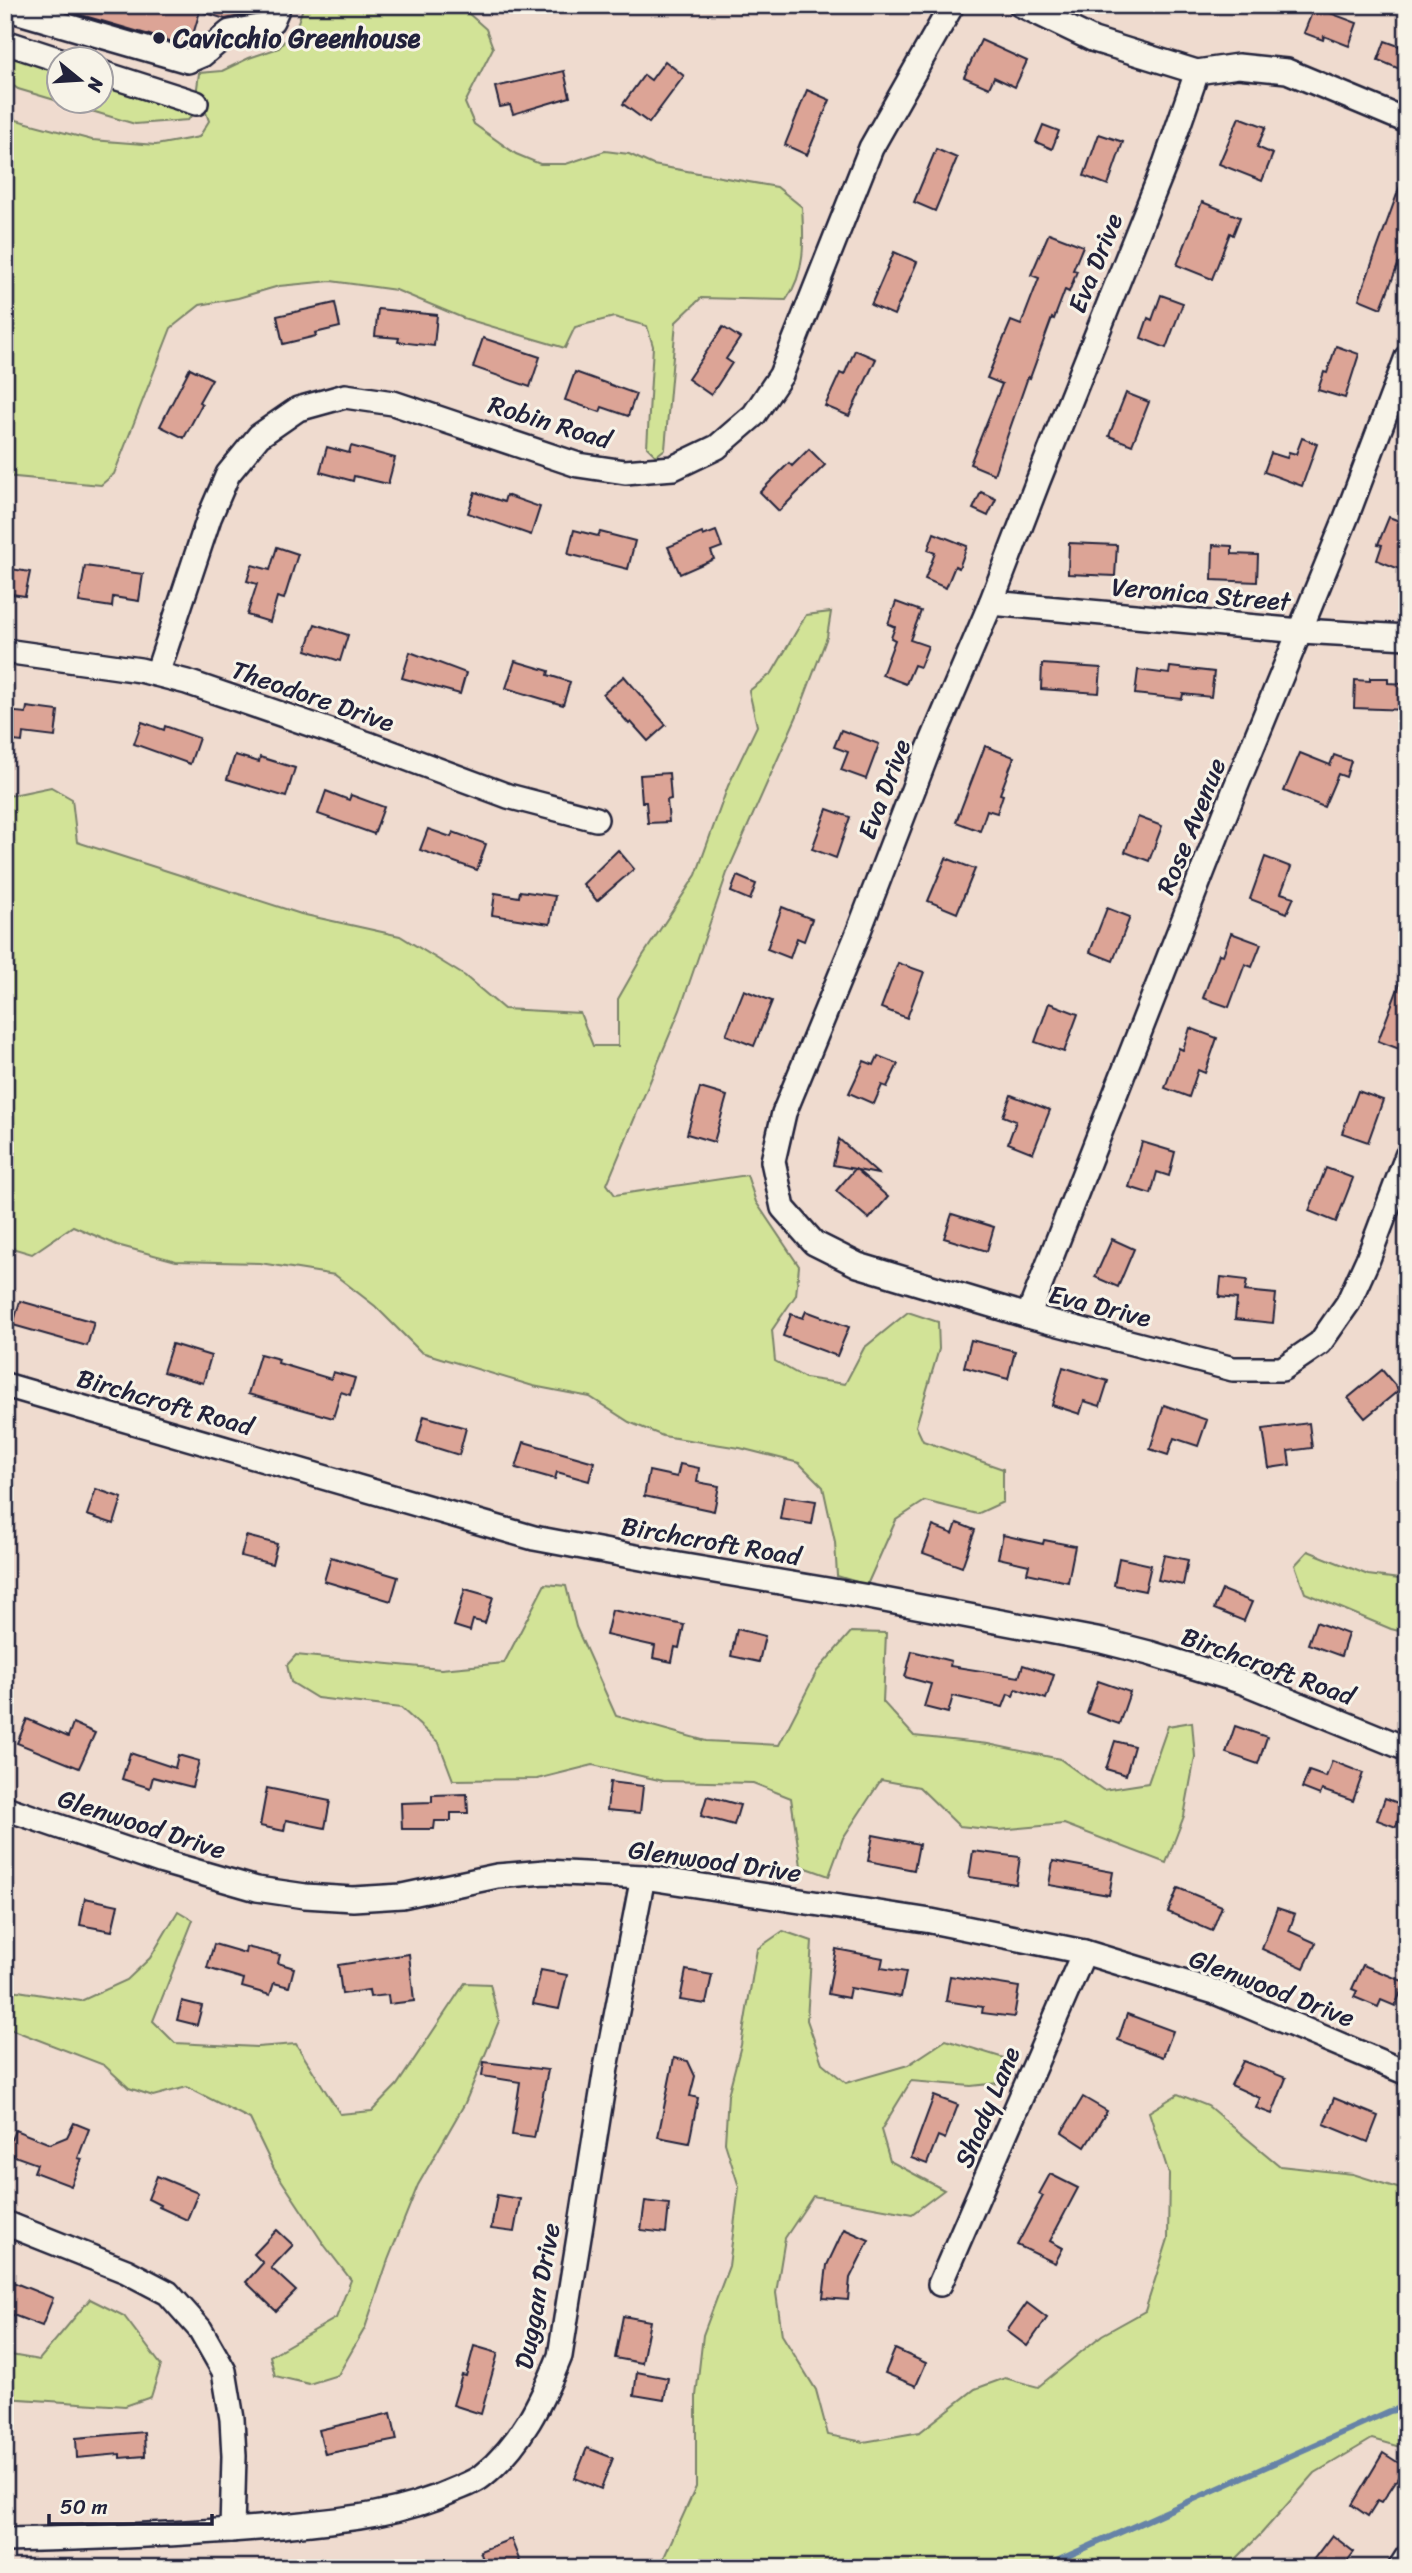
<svg xmlns="http://www.w3.org/2000/svg" width="1412" height="2573" font-family="Sriracha,sans-serif">
  <rect width="100%" height="100%" fill="#efdbcf"/>
  <filter id="ink" filterUnits="userSpaceOnUse"><feTurbulence type="fractalNoise" baseFrequency=".0143" numOctaves="2"/><feDisplacementMap in="SourceGraphic" scale="14" xChannelSelector="R" yChannelSelector="G"/><feConvolveMatrix kernelMatrix="1 2 1 2 8 2 1 2 1" color-interpolation-filters="sRGB"/></filter>
  <g filter="url(#ink)">
    <!-- green -->
    <g fill="#d2e397" stroke="#7a8269" stroke-width="2">
      <path d="M304,5H459L486,29L493,48L465,103L474,124L516,154L540,164H566L605,151L629,154L653,165L777,187L802,207C804,239 806,273 786,300L701,298L676,322L665,449L656,456L647,447L653,346L647,326L614,317L575,327L565,348L463,318L396,290L331,281L279,286L238,298L200,305L171,328L114,474L101,485L5,476V117L92,140L156,145L199,137L209,121L197,88L199,73L222,71L249,58L279,48L297,25Z"/>
      <path d="M5,47L59,64L60,102H102V78L194,112L188,120L135,124L18,89L5,80Z"/>
      <path d="M831,612L827,637L799,711L727,873L680,1010L607,1184L615,1195L747,1175L756,1202L799,1266L796,1295L772,1330L775,1361L805,1378L845,1384L864,1348L908,1312L938,1322L939,1349L916,1426L923,1441L1003,1469V1502L977,1514L925,1501L896,1520L867,1585L837,1576L835,1542L823,1487L799,1463L740,1448L663,1436L629,1422L590,1397L533,1386L421,1352L375,1306L335,1275L260,1263L176,1261L117,1245L73,1226L32,1254L5,1246V798L8,796L51,787L72,799L77,842L301,914L400,936L465,976L504,1009L580,1013L593,1046H618V999L642,957L696,875L728,786L757,726L749,691L772,673L806,615Z"/>
      <path d="M1308,1551L1368,1575L1407,1580V1633L1391,1629L1305,1593L1295,1565Z"/>
      <path d="M545,1584L566,1586L576,1627L616,1716L706,1741L779,1745L817,1671L851,1632L886,1633L883,1702L914,1736L988,1744L1060,1759L1103,1790L1148,1783L1168,1726L1192,1722L1195,1757L1184,1816L1166,1863L1064,1824L998,1830L959,1826L919,1787L881,1780L843,1838L829,1876L801,1866L791,1798L753,1783L663,1781L593,1765L537,1779L453,1780L439,1743L401,1708L317,1698L291,1682L287,1665L296,1655L441,1669L504,1663Z"/>
      <path d="M178,1911L193,1920L153,2021L175,2043L257,2047L296,2044L340,2114L372,2111L397,2085L465,1983L490,1984L499,2021L465,2103L418,2185L388,2260L365,2328L338,2375L309,2384L275,2376L270,2356L336,2318L351,2280L325,2246L274,2169L250,2119L187,2087L153,2096L129,2088L104,2065L5,2027V1989L81,2001L127,1980L150,1958Z"/>
      <path d="M783,1931L812,1941L807,2020L822,2063L846,2083L908,2065L946,2040L1004,2058L1008,2082L971,2086L911,2081L881,2130L890,2161L944,2190L912,2214L813,2196L785,2238L776,2293L782,2335L816,2390L828,2435L864,2442L920,2432L975,2389L1005,2378L1038,2387L1102,2335L1145,2311L1168,2239L1169,2174L1149,2112L1178,2094L1208,2106L1280,2166L1353,2174L1407,2191V2449L1372,2439L1315,2473L1261,2534L1227,2568H651L661,2564L696,2487V2396L703,2335L729,2266L739,2187L725,2143L728,2095L741,2045L757,1949Z"/>
      <path d="M90,2299L124,2316L161,2365L151,2397L125,2406L5,2398V2354L39,2360Z"/>
    </g>
    <g fill="none" stroke-linecap="round" stroke-linejoin="round">
      <!-- stream -->
      <path stroke="#6683a7" stroke-width="6" d="M1041,2568L1390,2411L1407,2407"/>
    </g>
    <!-- building -->
    <g fill="#dca496" stroke="#22223b" stroke-width="2">
      <path d="M73,5H248L245,15L225,19L200,11L190,45L187,46L71,12Z"/>
      <path d="M1315,5H1333L1330,13L1357,23L1349,46L1324,36L1323,40L1304,33Z"/>
      <path d="M981,40L1027,61L1015,87L994,77L989,88L964,77Z"/>
      <path d="M1385,41L1407,49V72L1378,60Z"/>
      <path d="M665,61L684,76L649,123L623,104L644,75L651,80Z"/>
      <path d="M564,71L570,97L513,114L510,105L500,107L495,87Z"/>
      <path d="M807,90L830,100L807,155L785,145Z"/>
      <path d="M1239,117L1266,127L1257,147L1273,154L1262,181L1219,164Z"/>
      <path d="M1043,125L1059,131L1052,149L1036,142Z"/>
      <path d="M1099,134L1123,142L1108,185L1084,176Z"/>
      <path d="M936,149L957,158L935,211L914,202Z"/>
      <path d="M1404,175H1407V242L1381,308L1359,299Z"/>
      <path d="M1202,202L1240,217L1233,235L1230,233L1212,279L1177,265Z"/>
      <path d="M1049,233L1083,246L1073,270L1077,271L1069,292L1065,290L1054,319L1052,318L1030,378L1028,377L994,474L970,464L1002,384L987,378L1011,321L1021,325L1039,278L1031,275Z"/>
      <path d="M894,252L917,262L894,315L871,305Z"/>
      <path d="M1161,295L1183,303L1166,348L1141,338L1148,318L1152,320Z"/>
      <path d="M335,303L340,327L315,333L316,336L283,344L277,316Z"/>
      <path d="M378,309L437,315L434,346L398,342L399,338L375,336Z"/>
      <path d="M723,327L740,338L726,359L732,363L711,395L688,379Z"/>
      <path d="M483,338L540,357L530,387L473,367Z"/>
      <path d="M1336,346L1359,354L1345,398L1318,390L1324,372L1327,373Z"/>
      <path d="M855,350L876,359L849,416L825,406L840,373L844,375Z"/>
      <path d="M190,368L212,379L199,402L202,404L184,438L160,426Z"/>
      <path d="M575,372L636,394L628,416L602,407L600,412L565,400Z"/>
      <path d="M1126,393L1149,402L1132,445L1109,436Z"/>
      <path d="M1302,438L1317,444L1302,486L1264,472L1271,453L1287,458L1289,452L1296,454Z"/>
      <path d="M351,446L395,458L388,484L354,476L353,481L320,472L327,447L349,453Z"/>
      <path d="M809,449L825,465L779,511L760,492L789,463L792,466Z"/>
      <path d="M475,492L504,502L506,495L540,507L531,535L468,513Z"/>
      <path d="M981,492L996,499L988,516L973,509Z"/>
      <path d="M1389,517L1407,524V548L1399,569L1377,560L1382,545L1378,544Z"/>
      <path d="M574,530L598,536L600,532L635,541L628,569L568,554Z"/>
      <path d="M716,531L722,547L711,551L714,559L680,574L668,547L702,533L703,536Z"/>
      <path d="M934,533L967,546L959,568L955,566L946,588L925,579L935,553L928,550Z"/>
      <path d="M1069,543L1117,545L1115,576L1068,574Z"/>
      <path d="M1213,545L1232,546V554L1258,555L1257,582L1212,580Z"/>
      <path d="M277,547L298,554L284,599L277,597L270,622L247,615L257,584L247,581L252,565L270,570Z"/>
      <path d="M85,566L143,574L139,601L113,597L112,607L79,602Z"/>
      <path d="M5,568L30,572L25,596L5,593Z"/>
      <path d="M896,602L921,611L910,640L928,646L920,667L914,665L906,684L882,675L895,640L891,638L895,627L888,624Z"/>
      <path d="M315,624L348,635L340,661L306,650Z"/>
      <path d="M410,652L466,673L460,694L402,678Z"/>
      <path d="M515,661L549,671L548,675L570,682L563,705L506,688Z"/>
      <path d="M1042,664L1101,668L1099,693L1041,689Z"/>
      <path d="M1170,667L1214,672L1211,697L1183,694L1182,699L1135,694L1138,670L1169,674Z"/>
      <path d="M624,676L666,725L648,741L631,722L629,724L603,694Z"/>
      <path d="M1370,678H1388V683L1407,684V710L1354,708L1355,680L1370,681Z"/>
      <path d="M27,707L58,711L55,737L23,733L22,742L5,740V711L26,713Z"/>
      <path d="M142,722L164,730L165,726L199,738L190,764L134,744Z"/>
      <path d="M841,730L879,744L866,779L841,770L848,752L834,747Z"/>
      <path d="M985,746L1014,757L1000,794L1003,795L997,813L987,810L980,831L956,822Z"/>
      <path d="M1300,753L1330,765L1334,755L1351,761L1346,777L1338,774L1324,807L1284,791Z"/>
      <path d="M235,755L259,762L260,757L295,768L286,797L227,779Z"/>
      <path d="M669,773L671,799L667,800L669,822L648,823L646,802H642L640,775Z"/>
      <path d="M326,791L349,800L351,795L384,807L374,834L318,814Z"/>
      <path d="M827,809L850,817L836,858L812,849Z"/>
      <path d="M1138,817L1162,826L1149,861L1125,852Z"/>
      <path d="M428,829L451,837L453,832L486,844L477,870L420,850Z"/>
      <path d="M618,850L634,869L597,901L583,884Z"/>
      <path d="M1265,857L1291,867L1281,893L1294,897L1287,913L1250,899Z"/>
      <path d="M946,858L975,869L957,913L928,901Z"/>
      <path d="M737,876L756,884L750,900L731,892Z"/>
      <path d="M520,891L555,896L550,924L492,915L495,893L519,897Z"/>
      <path d="M782,907L812,919L804,941L797,938L790,958L767,949Z"/>
      <path d="M1107,908L1130,917L1113,961L1090,952Z"/>
      <path d="M1231,933L1261,944L1252,967L1245,964L1229,1007L1203,998L1219,954L1223,955Z"/>
      <path d="M898,963L924,972L907,1018L881,1008Z"/>
      <path d="M1405,970L1407,1039L1402,1050L1378,1041Z"/>
      <path d="M744,990L772,1001L754,1046L726,1035Z"/>
      <path d="M1049,1003L1078,1014L1064,1052L1035,1042Z"/>
      <path d="M1190,1028L1217,1038L1205,1073L1198,1070L1189,1097L1165,1088L1179,1048L1183,1050Z"/>
      <path d="M878,1056L898,1064L887,1087L882,1085L874,1104L849,1093L864,1061L874,1065Z"/>
      <path d="M700,1088L727,1096L714,1142L687,1134Z"/>
      <path d="M1358,1091L1383,1100L1368,1142L1342,1133Z"/>
      <path d="M1011,1095L1050,1110L1033,1153L1008,1143L1016,1121L1003,1116Z"/>
      <path d="M839,1139L878,1174L857,1170L888,1197L869,1219L836,1191L855,1169L833,1165Z"/>
      <path d="M1142,1142L1175,1152L1169,1176L1157,1172L1151,1194L1129,1187Z"/>
      <path d="M1326,1168L1353,1178L1336,1222L1309,1211Z"/>
      <path d="M952,1214L994,1227L987,1251L944,1238Z"/>
      <path d="M1112,1239L1134,1249L1118,1287L1095,1277Z"/>
      <path d="M1221,1277L1247,1280L1245,1291L1276,1294L1273,1323L1235,1319L1237,1299L1219,1297Z"/>
      <path d="M20,1301L94,1322L87,1346L13,1325Z"/>
      <path d="M806,1311L849,1327L837,1356L783,1336L791,1314L803,1318Z"/>
      <path d="M971,1340L1015,1351L1008,1379L964,1367Z"/>
      <path d="M172,1344L211,1356L203,1383L163,1372Z"/>
      <path d="M260,1354L279,1359L278,1363L331,1379L333,1372L355,1378L350,1395L341,1392L333,1418L248,1394Z"/>
      <path d="M1063,1367L1108,1381L1100,1406L1084,1401L1080,1414L1052,1405Z"/>
      <path d="M1382,1370L1399,1390L1365,1418L1348,1398Z"/>
      <path d="M1164,1405L1207,1420L1198,1446L1174,1438L1168,1455L1150,1449Z"/>
      <path d="M424,1416L466,1428L459,1455L417,1442Z"/>
      <path d="M1309,1423L1312,1448L1288,1451L1290,1465L1269,1468L1263,1429Z"/>
      <path d="M524,1442L594,1462L589,1481L557,1472L555,1479L516,1468Z"/>
      <path d="M680,1464L699,1468L697,1482L719,1486L714,1511L644,1496L649,1471L677,1477Z"/>
      <path d="M96,1489L122,1498L114,1524L87,1515Z"/>
      <path d="M784,1496L816,1501L812,1524L780,1519Z"/>
      <path d="M957,1523L975,1530L962,1567L923,1553L933,1526L953,1534Z"/>
      <path d="M1003,1535L1043,1544L1044,1540L1075,1546L1068,1582L1027,1573L1029,1565L998,1558Z"/>
      <path d="M246,1536L277,1544L272,1564L241,1556Z"/>
      <path d="M1164,1555L1188,1560L1183,1585L1158,1580Z"/>
      <path d="M331,1557L398,1577L391,1601L324,1581Z"/>
      <path d="M1119,1558L1151,1565L1145,1591L1114,1585Z"/>
      <path d="M465,1589L493,1597L485,1623L473,1620L470,1631L454,1626Z"/>
      <path d="M1222,1590L1252,1602L1244,1621L1214,1609Z"/>
      <path d="M612,1610L684,1625L679,1648L675,1647L672,1662L653,1658L655,1646L606,1635Z"/>
      <path d="M1316,1622L1348,1634L1341,1656L1308,1644Z"/>
      <path d="M737,1629L765,1636L759,1662L731,1656Z"/>
      <path d="M912,1651L951,1661L950,1666L1019,1677L1023,1665L1054,1675L1046,1699L1016,1689L1013,1696L1008,1694L1003,1707L953,1696L948,1713L924,1707L931,1684L905,1677Z"/>
      <path d="M1098,1681L1130,1692L1119,1724L1087,1713Z"/>
      <path d="M27,1719L68,1737L73,1723L95,1733L79,1768L17,1743Z"/>
      <path d="M1235,1726L1267,1737L1258,1764L1226,1753Z"/>
      <path d="M1115,1741L1134,1746L1126,1775L1106,1769Z"/>
      <path d="M130,1753L175,1768L178,1755L199,1761L192,1787L153,1777L150,1788L122,1779Z"/>
      <path d="M1332,1761L1363,1773L1353,1801L1322,1790L1320,1795L1302,1788L1309,1771L1326,1777Z"/>
      <path d="M610,1782L643,1786L640,1813L607,1810Z"/>
      <path d="M267,1788L330,1801L325,1828L286,1820L284,1831L260,1826Z"/>
      <path d="M467,1794L468,1813H451V1821H435L434,1829H402L401,1803L432,1802V1795Z"/>
      <path d="M707,1796L740,1805L734,1825L701,1816Z"/>
      <path d="M1385,1798L1403,1805L1396,1827L1377,1820Z"/>
      <path d="M873,1835L919,1844L914,1870L868,1861Z"/>
      <path d="M973,1851L1020,1857L1016,1884L969,1877Z"/>
      <path d="M1053,1861L1113,1872L1109,1895L1049,1885Z"/>
      <path d="M1178,1888L1222,1906L1212,1931L1168,1912Z"/>
      <path d="M85,1898L118,1905L112,1931L80,1925Z"/>
      <path d="M1277,1908L1295,1914L1289,1931L1316,1943L1304,1968L1262,1949Z"/>
      <path d="M214,1944L245,1953L246,1947L280,1955L278,1963L294,1968L289,1987L274,1983L270,1995L242,1987L244,1979L207,1968Z"/>
      <path d="M836,1949L883,1958L881,1968L906,1972L901,1997L850,1988L848,1998L828,1994Z"/>
      <path d="M409,1954L414,2001L389,2004L388,1995L370,1997L369,1990L342,1994L338,1965Z"/>
      <path d="M1363,1965L1405,1982L1395,2006L1381,2000L1378,2007L1354,1997L1357,1991L1352,1989Z"/>
      <path d="M541,1970L567,1975L559,2009L533,2004Z"/>
      <path d="M686,1970L712,1975L706,2004L680,2000Z"/>
      <path d="M950,1976L1019,1987L1014,2017L982,2013L983,2007L946,2001Z"/>
      <path d="M182,2001L202,2006L197,2025L177,2020Z"/>
      <path d="M1127,2014L1173,2031L1163,2057L1118,2040Z"/>
      <path d="M674,2058L688,2061L695,2076L690,2096L698,2098L689,2143L658,2137Z"/>
      <path d="M1243,2061L1286,2078L1272,2114L1256,2108L1260,2098L1231,2085Z"/>
      <path d="M484,2062L548,2070L534,2138L512,2135L520,2082L482,2076Z"/>
      <path d="M934,2096L958,2105L945,2139L938,2136L927,2164L911,2158Z"/>
      <path d="M1083,2097L1107,2111L1085,2147L1062,2132Z"/>
      <path d="M1334,2098L1378,2116L1368,2142L1324,2124Z"/>
      <path d="M74,2123L89,2129L78,2158L82,2159L71,2186L34,2172L37,2164L6,2153L15,2130L50,2144L67,2137Z"/>
      <path d="M1050,2174L1078,2188L1050,2241L1063,2248L1055,2263L1017,2245L1043,2196L1039,2194Z"/>
      <path d="M157,2176L198,2193L187,2220L159,2207L160,2205L148,2199Z"/>
      <path d="M497,2195L520,2199L514,2232L491,2229Z"/>
      <path d="M645,2201L669,2204L666,2233L641,2230Z"/>
      <path d="M844,2229L869,2240L850,2278L848,2300L823,2298L827,2265Z"/>
      <path d="M277,2230L293,2245L271,2268L296,2291L276,2311L246,2282L263,2263L254,2254Z"/>
      <path d="M10,2281L53,2298L42,2326L5,2312V2292Z"/>
      <path d="M1027,2303L1047,2318L1027,2346L1007,2331Z"/>
      <path d="M623,2316L650,2321L642,2363L615,2358Z"/>
      <path d="M474,2346L498,2353L481,2414L453,2405L462,2375L466,2376Z"/>
      <path d="M895,2349L926,2363L916,2386L885,2373Z"/>
      <path d="M637,2372L668,2378L664,2400L634,2395Z"/>
      <path d="M391,2413L397,2440L325,2454L319,2430Z"/>
      <path d="M144,2432L145,2456L120,2458V2454L77,2458L76,2438Z"/>
      <path d="M587,2448L613,2458L601,2489L575,2478Z"/>
      <path d="M1383,2453L1405,2467L1382,2502L1378,2500L1368,2516L1352,2505Z"/>
      <path d="M1332,2535L1354,2552L1342,2568H1307Z"/>
      <path d="M511,2539L520,2562L506,2568H486L480,2551Z"/>
    </g>
    <g fill="none" stroke-linecap="round" stroke-linejoin="round">
      <!-- minor casing -->
      <g stroke="#22223b" stroke-width="28">
        <g id="minor">
          <path d="M1021,5L1094,40L1197,72"/>
          <path d="M5,8L188,61L202,55L230,32L265,26L272,21L279,5"/>
          <path d="M5,42L60,60"/>
          <path d="M102,73L196,103"/>
          <path d="M1407,121L1287,71L1238,66L1197,72L1165,164L1038,481L991,603L928,751L858,933L784,1113L773,1161L783,1208L814,1243L858,1265L1028,1316L1233,1369H1282L1320,1343L1348,1303L1368,1259L1407,1156"/>
          <path d="M991,603L1301,631L1407,637"/>
          <path d="M5,651L140,670L187,682L371,745L508,796L596,819"/>
          <path d="M157,674L209,518L228,474L259,436L298,409L345,396L393,403L578,465L625,472L673,468L717,447L754,415L781,375L871,148L952,5"/>
          <path d="M1028,1316L1235,789L1346,518L1407,357"/>
          <path d="M5,1385L534,1538L679,1565L863,1596L1102,1641L1149,1653L1243,1682L1407,1749"/>
          <path d="M5,1808L163,1862L257,1889L305,1896L353,1899L402,1896L497,1876L545,1872L643,1877L931,1921L1084,1952L1215,1992L1407,2073"/>
          <path d="M5,2223L126,2271L168,2293L200,2329L224,2371L232,2419L234,2456L232,2530"/>
          <path d="M940,2284L1084,1952"/>
          <path d="M5,2540C98,2538 190,2534 282,2526C341,2520 400,2515 454,2490C463,2486 475,2482 482,2476C521,2445 542,2401 560,2356L606,2068L643,1877"/>
          <path d="M1400,2568L1407,2557"/>
        </g>
      </g>
      <!-- minor -->
      <use href="#minor" stroke="#f7f3e8" stroke-width="23"/>
    </g>
  </g>
  <!-- markers -->
  <circle fill="#22223b" stroke="#f7f3e8" stroke-width="2.5" cx="159" cy="38" r="7"/>
  <g text-anchor="middle" dominant-baseline="central" stroke-width="6" stroke-linejoin="round" paint-order="stroke">
    <!-- poi labels -->
    <g font-size="26" font-weight="bold" fill="#22223b" stroke="#f7f3e8" text-anchor="start">
      <text x="173" y="38">Cavicchio Greenhouse</text>
    </g>
    <!-- street labels -->
    <g font-size="26" fill="#22223b" stroke="#f7f3e8">
      <text transform="translate(1095 263) rotate(-68)">Eva Drive</text>
      <text transform="translate(550 422) rotate(17)">Robin Road</text>
      <text transform="translate(1201 594) rotate(5)">Veronica Street</text>
      <text transform="translate(313 696) rotate(19)">Theodore Drive</text>
      <text transform="translate(884 789) rotate(-69)">Eva Drive</text>
      <text transform="translate(1191 826) rotate(-68)">Rose Avenue</text>
      <text transform="translate(1100 1306) rotate(14)">Eva Drive</text>
      <text transform="translate(165 1402) rotate(16)">Birchcroft Road</text>
      <text transform="translate(711 1541) rotate(10)">Birchcroft Road</text>
      <text transform="translate(1268 1666) rotate(20)">Birchcroft Road</text>
      <text transform="translate(142 1824) rotate(18)">Glenwood Drive</text>
      <text transform="translate(715 1861) rotate(8)">Glenwood Drive</text>
      <text transform="translate(1272 1988) rotate(21)">Glenwood Drive</text>
      <text transform="translate(987 2107) rotate(-67)">Shady Lane</text>
      <text transform="translate(537 2296) rotate(-79)">Duggan Drive</text>
    </g>
  </g>
  <!-- margin -->
  <rect width="1412" height="2573" fill="none" stroke="#f7f3e8" stroke-width="28"/>
  <rect x="14" y="14" width="1384" height="2545" fill="none" stroke="#22223b" stroke-width="2.5" filter="url(#ink)"/>
  <!-- north arrow -->
  <g transform="translate(80 80) rotate(108)"><circle r="33" fill="#f7f3e8" stroke="#a29fa3" stroke-width="2"/>
  <path d="M0-5L12 26L0 18L-12 26Z" fill="#22223b"/>
  <text y="-10" font-size="19" font-weight="bold" text-anchor="middle" fill="#22223b">N</text>
  </g>
  <!-- scale -->
  <path d="M49 2514v10h163v-10" fill="none" stroke="#22223b" stroke-width="3.5"/>
  <text x="60" y="2514" font-size="21" fill="#22223b" stroke="#f7f3e8" stroke-width="5" paint-order="stroke">50 m</text>
</svg>
